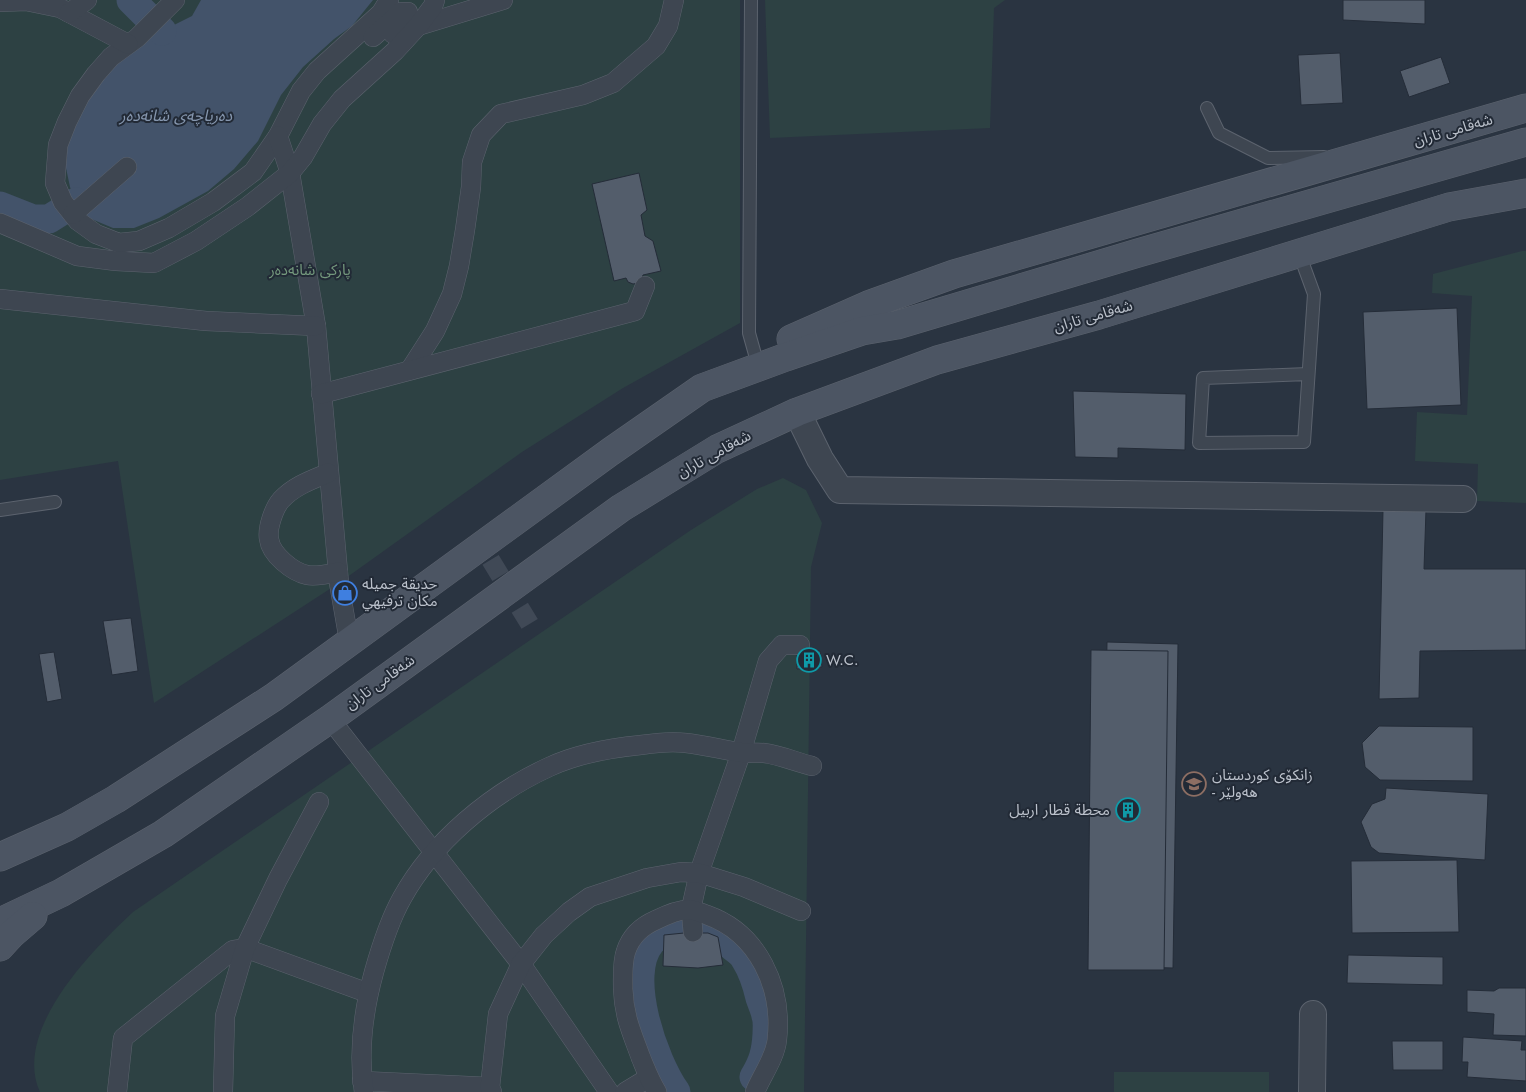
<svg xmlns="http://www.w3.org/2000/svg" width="1526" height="1092" font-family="Jost,'Noto Sans Arabic',sans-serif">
  <rect width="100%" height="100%" fill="#2a3441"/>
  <!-- green -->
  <g fill="#2d4143">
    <path d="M0,0H740V323L623,388L522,452L339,583L154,703L118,461L0,480Z"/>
    <path d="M765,0H1005L994,8L990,128L770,138Z"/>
    <path d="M1522,251H1526V503L1477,501L1478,464L1415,461L1417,412L1467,415L1472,296L1432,293L1433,274Z"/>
    <path d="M783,478L806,490L822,523L811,567L804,1092H40C12,1031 92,950 133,912L691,530L757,489Z"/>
    <rect x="1114" y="1072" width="155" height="20"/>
  </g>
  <!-- water -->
  <path fill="#43536a" d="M201,0H373L352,26L334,39L303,67L281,95L258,141L234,169L208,191L159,218L134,228H113L89,218L76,202L70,187L66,168V148L86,94L140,42L192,16Z"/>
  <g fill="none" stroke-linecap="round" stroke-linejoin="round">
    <!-- canal -->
    <g stroke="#43536a" stroke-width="29">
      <path d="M131,0L162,31"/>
      <path d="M0,206L33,219H49L76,202"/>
      <path d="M676,1092C654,1061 623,975 651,942C675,913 712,927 734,948C738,951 743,955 745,959C752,970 757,985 760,998C762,1004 765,1010 766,1016C768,1022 767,1028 767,1034C766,1052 763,1062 754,1077"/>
    </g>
  </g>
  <!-- building -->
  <g fill="#535d6b" stroke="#242c38">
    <path d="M1343,0H1425V24L1343,20Z"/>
    <path d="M1340,53L1343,103L1301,105L1298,55Z"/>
    <path d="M1441,57L1450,83L1409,97L1400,71Z"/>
    <path d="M639,173L647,210L641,215L645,236L653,241L661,271L643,275L642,278L639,283L633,284L628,282L626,278L614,281L592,184Z"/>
    <path d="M1457,308L1461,405L1367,409L1363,312Z"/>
    <path d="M1073,391L1186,394L1185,450L1118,448V458L1075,457Z"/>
    <path d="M1383,510H1426L1424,569H1526V650L1420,651L1419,698L1379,699Z"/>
    <path d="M131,618L138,671L112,675L103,621Z"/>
    <path d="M1107,642L1178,644L1173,968L1101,966Z"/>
    <path d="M1091,650L1168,651L1164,970H1088Z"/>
    <path d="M820,651L822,667L797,669V653Z"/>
    <path d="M54,652L62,699L47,702L39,654Z"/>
    <path d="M1379,726L1473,727V781L1380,780L1365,767L1362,743Z"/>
    <path d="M1386,788L1488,794L1485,860L1379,853L1371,847L1361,822L1372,804L1385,799Z"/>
    <path d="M1457,860L1459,932L1352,933L1351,861Z"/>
    <path d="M684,933H708L718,937L723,965L698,968L663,966L664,935Z"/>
    <path d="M1348,955L1443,957V985L1347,983Z"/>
    <path d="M1499,988H1526V1036L1493,1035L1494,1014L1467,1012V990L1494,991Z"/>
    <path d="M1463,1037L1522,1041L1521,1050H1526V1081L1467,1077L1468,1062H1462Z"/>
    <path d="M1392,1041H1443V1070H1393Z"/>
  </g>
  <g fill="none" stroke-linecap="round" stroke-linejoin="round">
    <!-- pedestrian-tunnel -->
    <path stroke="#404956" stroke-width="19" stroke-dasharray="19 9" stroke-linecap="butt" d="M476,536L534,631"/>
    <!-- service casing -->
    <g stroke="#5c636e" stroke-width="14">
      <g id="service">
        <path d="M751,0L749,333L756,358"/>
        <path d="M1207,108L1219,133L1268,158L1324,157"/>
        <path d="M1299,253L1314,294L1304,442L1199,443L1203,378L1308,374"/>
        <path d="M0,510L55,502"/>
      </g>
    </g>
    <!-- pedestrian casing -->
    <g stroke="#5c636e" stroke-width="20">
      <g id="pedestrian">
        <path d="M175,0L137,38L111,57L96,74L80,96L67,122L58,145L55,183L63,202L78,221L96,234L119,243L139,241L169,228L213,202L253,172L278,136L301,91L317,71L381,13L389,0"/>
        <path d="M0,2L26,1L60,8L128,44"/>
        <path d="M69,13L87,0"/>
        <path d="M418,26L503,0"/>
        <path d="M373,37L401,12H408L409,18L393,34"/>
        <path d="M278,136L290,173L316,326L339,583L349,641"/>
        <path d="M73,214L127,167"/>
        <path d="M0,223L77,256L116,261L154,263L196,241L247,207L290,173L303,157L322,124L342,99L395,51L418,26L433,6L435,0"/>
        <path d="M0,299L206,321L316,326"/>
        <path d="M410,370L435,331L452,294L459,266L465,230L471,187L472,162L481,135L501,114L583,95L613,83L656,46L668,26L674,0"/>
        <path d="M321,394L635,311L645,286"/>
        <path d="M328,473C311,480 294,486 281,500C274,508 267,528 269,539C271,555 293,572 307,575C316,577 328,574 338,572"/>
        <path d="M330,719L521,964L609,1092"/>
        <path d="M693,932L691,909L699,873L741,753L768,661L782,645H800"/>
        <path d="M362,1081L490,1087"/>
        <path d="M117,1092L123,1038L233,950L245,948L368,993"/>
        <path d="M223,1092L225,1016L245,948L278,879L319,802"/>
        <path d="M364,1092C358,1052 363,1012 374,972C381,947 389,921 402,898C433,842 490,794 549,767C577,754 610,748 641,745C654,743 672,741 686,743C703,745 720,749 738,752C747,754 755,752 764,753C780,755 796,762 812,766"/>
        <path d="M492,1092L490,1087L498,1014L521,964L544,935L569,912L590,897L647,878L681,872L699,873L744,887L801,911"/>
        <path d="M625,1092L648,1078"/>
        <path d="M657,1092C650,1081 646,1070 641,1058C632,1033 624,1017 623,989C623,978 622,962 626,951C631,936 642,926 656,920C666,915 681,908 692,910C697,911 702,913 707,915C758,933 783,987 777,1040C775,1058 762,1075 755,1092"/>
      </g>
    </g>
    <!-- minor casing -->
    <g stroke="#5c636e" stroke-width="28">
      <g id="minor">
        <path d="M797,412L820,459L840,490L1463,499"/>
        <path d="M1312,1092L1313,1014"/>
      </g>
    </g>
    <!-- secondary casing -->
    <g stroke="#5c636e" stroke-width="29">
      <g id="secondary">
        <path d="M791,339L868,305L954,274L1526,108"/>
        <path d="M0,857L67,827L116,799L274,697L610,452L702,388L786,357L862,331L897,325L1138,253L1526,142"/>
        <path d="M0,922L61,893L163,834L330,719L621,508L717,449L797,412L937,360L1099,315L1449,207L1526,193"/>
        <path d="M0,947L12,934L33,916"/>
      </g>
    </g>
    <!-- service -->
    <use href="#service" stroke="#3e4651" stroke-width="12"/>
    <!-- pedestrian -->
    <use href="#pedestrian" stroke="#3e4651" stroke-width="19"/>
    <!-- minor -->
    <use href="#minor" stroke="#3e4651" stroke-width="26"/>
    <!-- secondary -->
    <use href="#secondary" stroke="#4c5563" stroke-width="28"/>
  </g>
  <!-- icons -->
  <defs>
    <g id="shop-ring" transform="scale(1.25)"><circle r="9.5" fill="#222a36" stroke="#3f7fe0" stroke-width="1.5"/><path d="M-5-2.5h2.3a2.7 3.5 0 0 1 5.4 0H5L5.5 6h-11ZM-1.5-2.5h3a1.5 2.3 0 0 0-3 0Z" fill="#3f7fe0"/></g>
    <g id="building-ring" transform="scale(1.25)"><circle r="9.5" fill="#222a36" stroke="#0f9aa8" stroke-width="1.5"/><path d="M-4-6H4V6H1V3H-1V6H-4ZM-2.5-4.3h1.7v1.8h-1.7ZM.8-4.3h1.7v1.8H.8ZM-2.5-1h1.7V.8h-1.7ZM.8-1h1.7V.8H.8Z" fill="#0f9aa8"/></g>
    <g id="university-ring" transform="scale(1.25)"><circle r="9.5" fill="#222a36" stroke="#8d6e63" stroke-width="1.5"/><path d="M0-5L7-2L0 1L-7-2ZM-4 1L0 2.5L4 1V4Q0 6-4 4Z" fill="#8d6e63"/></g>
  </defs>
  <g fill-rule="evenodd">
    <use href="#shop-ring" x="345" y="593"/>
    <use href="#building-ring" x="809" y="660"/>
    <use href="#university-ring" x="1194" y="784"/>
    <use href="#building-ring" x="1128" y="810"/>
  </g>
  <g text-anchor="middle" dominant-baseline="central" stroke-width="4" stroke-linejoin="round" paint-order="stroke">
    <!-- street labels -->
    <g font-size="15" fill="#bbc1cb" stroke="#222a36">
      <text transform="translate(1453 130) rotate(-16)">شەقامی تاران</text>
      <text transform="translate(1093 316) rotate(-16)">شەقامی تاران</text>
      <text transform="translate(714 454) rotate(-29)">شەقامی تاران</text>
      <text transform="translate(380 682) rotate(-36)">شەقامی تاران</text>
    </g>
    <!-- park labels -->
    <g font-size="15" fill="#74997d" stroke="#222a36">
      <text x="310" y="270">پارکی شانەدەر</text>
    </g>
    <!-- poi labels -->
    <g font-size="15" fill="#bbc1cb" stroke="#222a36" text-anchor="start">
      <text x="362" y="584">حديقة جميله<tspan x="362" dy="17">مكان ترفيهي</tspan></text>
      <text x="826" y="660">W.C.</text>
      <text x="1212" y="775">زانکۆی کوردستان<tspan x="1212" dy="17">- هەولێر</tspan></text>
      <text x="1110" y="810" text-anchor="end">محطة قطار اربيل</text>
    </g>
    <!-- water labels -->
    <g font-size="16" font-style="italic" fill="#8697af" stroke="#222a36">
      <text x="176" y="115">دەریاچەی شانەدەر</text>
    </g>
  </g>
</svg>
